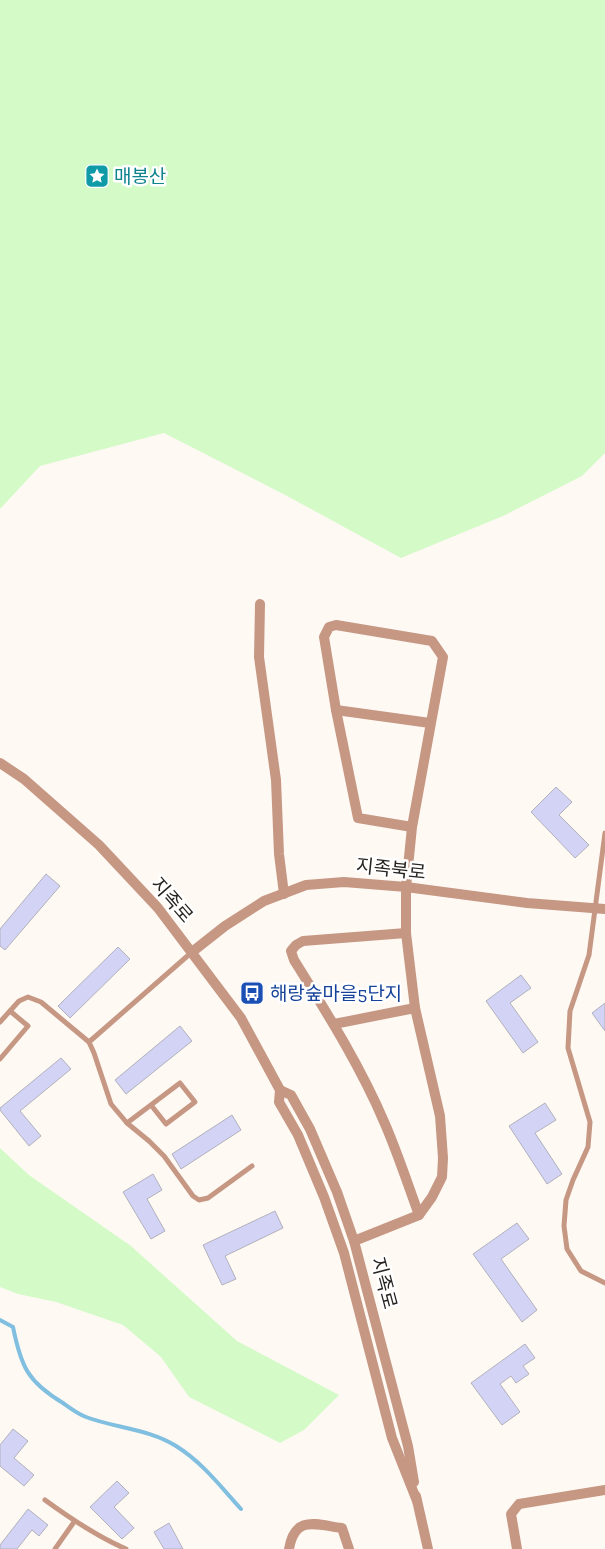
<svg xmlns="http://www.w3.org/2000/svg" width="605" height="1549" font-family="'Zilla Slab','Noto Sans KR',serif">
  <rect width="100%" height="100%" fill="#fff9f4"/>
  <!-- green -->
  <g fill="#d4fac8">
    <path d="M0,0H605V453L582,476L503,516L401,558L287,496L164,433L40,466L0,509Z"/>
    <path d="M0,1148L29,1175L131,1246L237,1341L339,1395L304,1430L280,1443L189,1397L161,1357L123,1325L56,1302L18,1294L0,1287Z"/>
  </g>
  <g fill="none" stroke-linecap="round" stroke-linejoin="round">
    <!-- stream -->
    <path stroke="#80bfe0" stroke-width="4" d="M0,1320L13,1327C21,1367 28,1382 63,1403C70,1408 78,1414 86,1417C115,1428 149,1429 176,1446C202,1462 221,1487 241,1509"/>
  </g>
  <!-- building -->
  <g fill="#d2d3f5" stroke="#b1b1bc">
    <path d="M556,787L572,802L559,815L589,845L575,858L531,812Z"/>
    <path d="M46,874L60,886L5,950L0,946V929Z"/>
    <path d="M118,947L130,959L70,1018L58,1006Z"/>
    <path d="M521,975L531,988L510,1003L538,1042L523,1053L486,1001Z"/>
    <path d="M605,1003V1031L592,1013Z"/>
    <path d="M180,1026L192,1041L126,1094L115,1080Z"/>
    <path d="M61,1058L71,1069L20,1111L41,1136L29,1146L0,1110V1108Z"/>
    <path d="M545,1103L556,1120L535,1133L562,1174L547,1184L509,1126Z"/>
    <path d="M232,1115L241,1130L181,1169L172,1154Z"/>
    <path d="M153,1174L162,1190L147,1199L165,1231L151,1239L123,1192Z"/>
    <path d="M275,1211L283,1228L225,1256L236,1279L222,1285L203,1245Z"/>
    <path d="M517,1223L529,1239L501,1259L537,1310L522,1322L473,1254Z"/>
    <path d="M525,1344L535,1358L523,1366L529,1374L516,1383L511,1376L500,1384L520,1412L502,1425L471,1383Z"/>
    <path d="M13,1429L28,1441L14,1458L34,1475L24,1486L0,1466V1445Z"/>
    <path d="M117,1481L129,1493L114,1507L134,1528L122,1539L90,1507Z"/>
    <path d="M28,1509L48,1525L39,1536L32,1530L17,1549H0V1545Z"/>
    <path d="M169,1523L183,1549H164L154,1532Z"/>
  </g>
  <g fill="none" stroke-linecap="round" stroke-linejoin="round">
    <!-- lane -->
    <g stroke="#c69884" stroke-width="5">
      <path d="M605,833L589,955L570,1011L568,1048L590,1122L588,1147L573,1180L566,1200L564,1226L567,1249L581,1271L605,1283"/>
      <path d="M0,1022L19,1001L28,997L41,1002L89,1042L94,1053L111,1104L127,1123L149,1141L164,1156L193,1196L199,1200L208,1198L252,1166"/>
      <path d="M89,1042L192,952"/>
      <path d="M0,1059L28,1026L10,1011"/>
      <path d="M127,1123L180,1083L195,1102L166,1124L151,1105"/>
      <path d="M45,1500C71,1519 96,1536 126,1549"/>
      <path d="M55,1549L74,1522"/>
    </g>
    <!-- street -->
    <g stroke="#c69884" stroke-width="10">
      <path d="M260,604L259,657L276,780L279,854L284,894"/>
      <path d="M336,710L430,723"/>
      <path d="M0,763L24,779L99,845L158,908L241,1018L280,1090L279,1102L298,1135L324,1197L344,1253L392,1438L417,1501"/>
      <path d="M406,933L303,941L296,945L291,951L294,960C327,1013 361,1067 385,1124C398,1154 408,1185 419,1215"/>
      <path d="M192,952L225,926L264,901L306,885L344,882L406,887L527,903L605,909"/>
      <path d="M334,1024L415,1008"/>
      <path d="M280,1090L291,1095L310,1129L337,1192L354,1241L408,1446L414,1482"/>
      <path d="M354,1241L419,1215L432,1197L442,1177L443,1158L440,1116L415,1008L406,933V887L412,827L443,657L432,641L336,625L329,627L324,637L336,710L358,818L412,827"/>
      <path d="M416,1496L428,1549"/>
      <path d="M289,1549C295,1514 317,1525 342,1528L349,1549"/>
      <path d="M517,1549L511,1514L519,1504L605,1490"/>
    </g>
  </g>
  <!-- icons -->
  <defs>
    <g id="sight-square" transform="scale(1.25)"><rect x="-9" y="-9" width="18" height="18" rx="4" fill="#0f9aa8" stroke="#fff"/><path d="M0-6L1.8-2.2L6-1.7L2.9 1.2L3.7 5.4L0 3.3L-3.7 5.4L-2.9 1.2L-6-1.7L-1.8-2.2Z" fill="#fff"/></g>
    <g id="bus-square" transform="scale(1.25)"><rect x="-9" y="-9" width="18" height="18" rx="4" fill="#1a4fb4" stroke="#fff"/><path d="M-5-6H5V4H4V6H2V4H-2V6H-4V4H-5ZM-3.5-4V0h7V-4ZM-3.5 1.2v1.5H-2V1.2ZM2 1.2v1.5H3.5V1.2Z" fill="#fff"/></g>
  </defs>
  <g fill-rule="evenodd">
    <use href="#sight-square" x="97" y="176"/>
    <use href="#bus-square" x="252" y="993"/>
  </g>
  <g text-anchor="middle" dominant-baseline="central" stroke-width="5" stroke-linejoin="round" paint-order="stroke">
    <!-- culture labels -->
    <g font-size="19" fill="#0d838f" stroke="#fff" text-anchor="start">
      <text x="114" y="176">매봉산</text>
    </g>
    <!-- street labels -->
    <g font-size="19" fill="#272421" stroke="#fff">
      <text transform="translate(391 869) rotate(6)">지족북로</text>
      <text transform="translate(172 900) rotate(49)">지족로</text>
      <text transform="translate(384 1283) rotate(75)">지족로</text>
    </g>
    <!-- transit labels -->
    <g font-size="19" fill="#164399" stroke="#fff" text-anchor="start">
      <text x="270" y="993">해랑숲마을5단지</text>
    </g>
  </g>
</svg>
